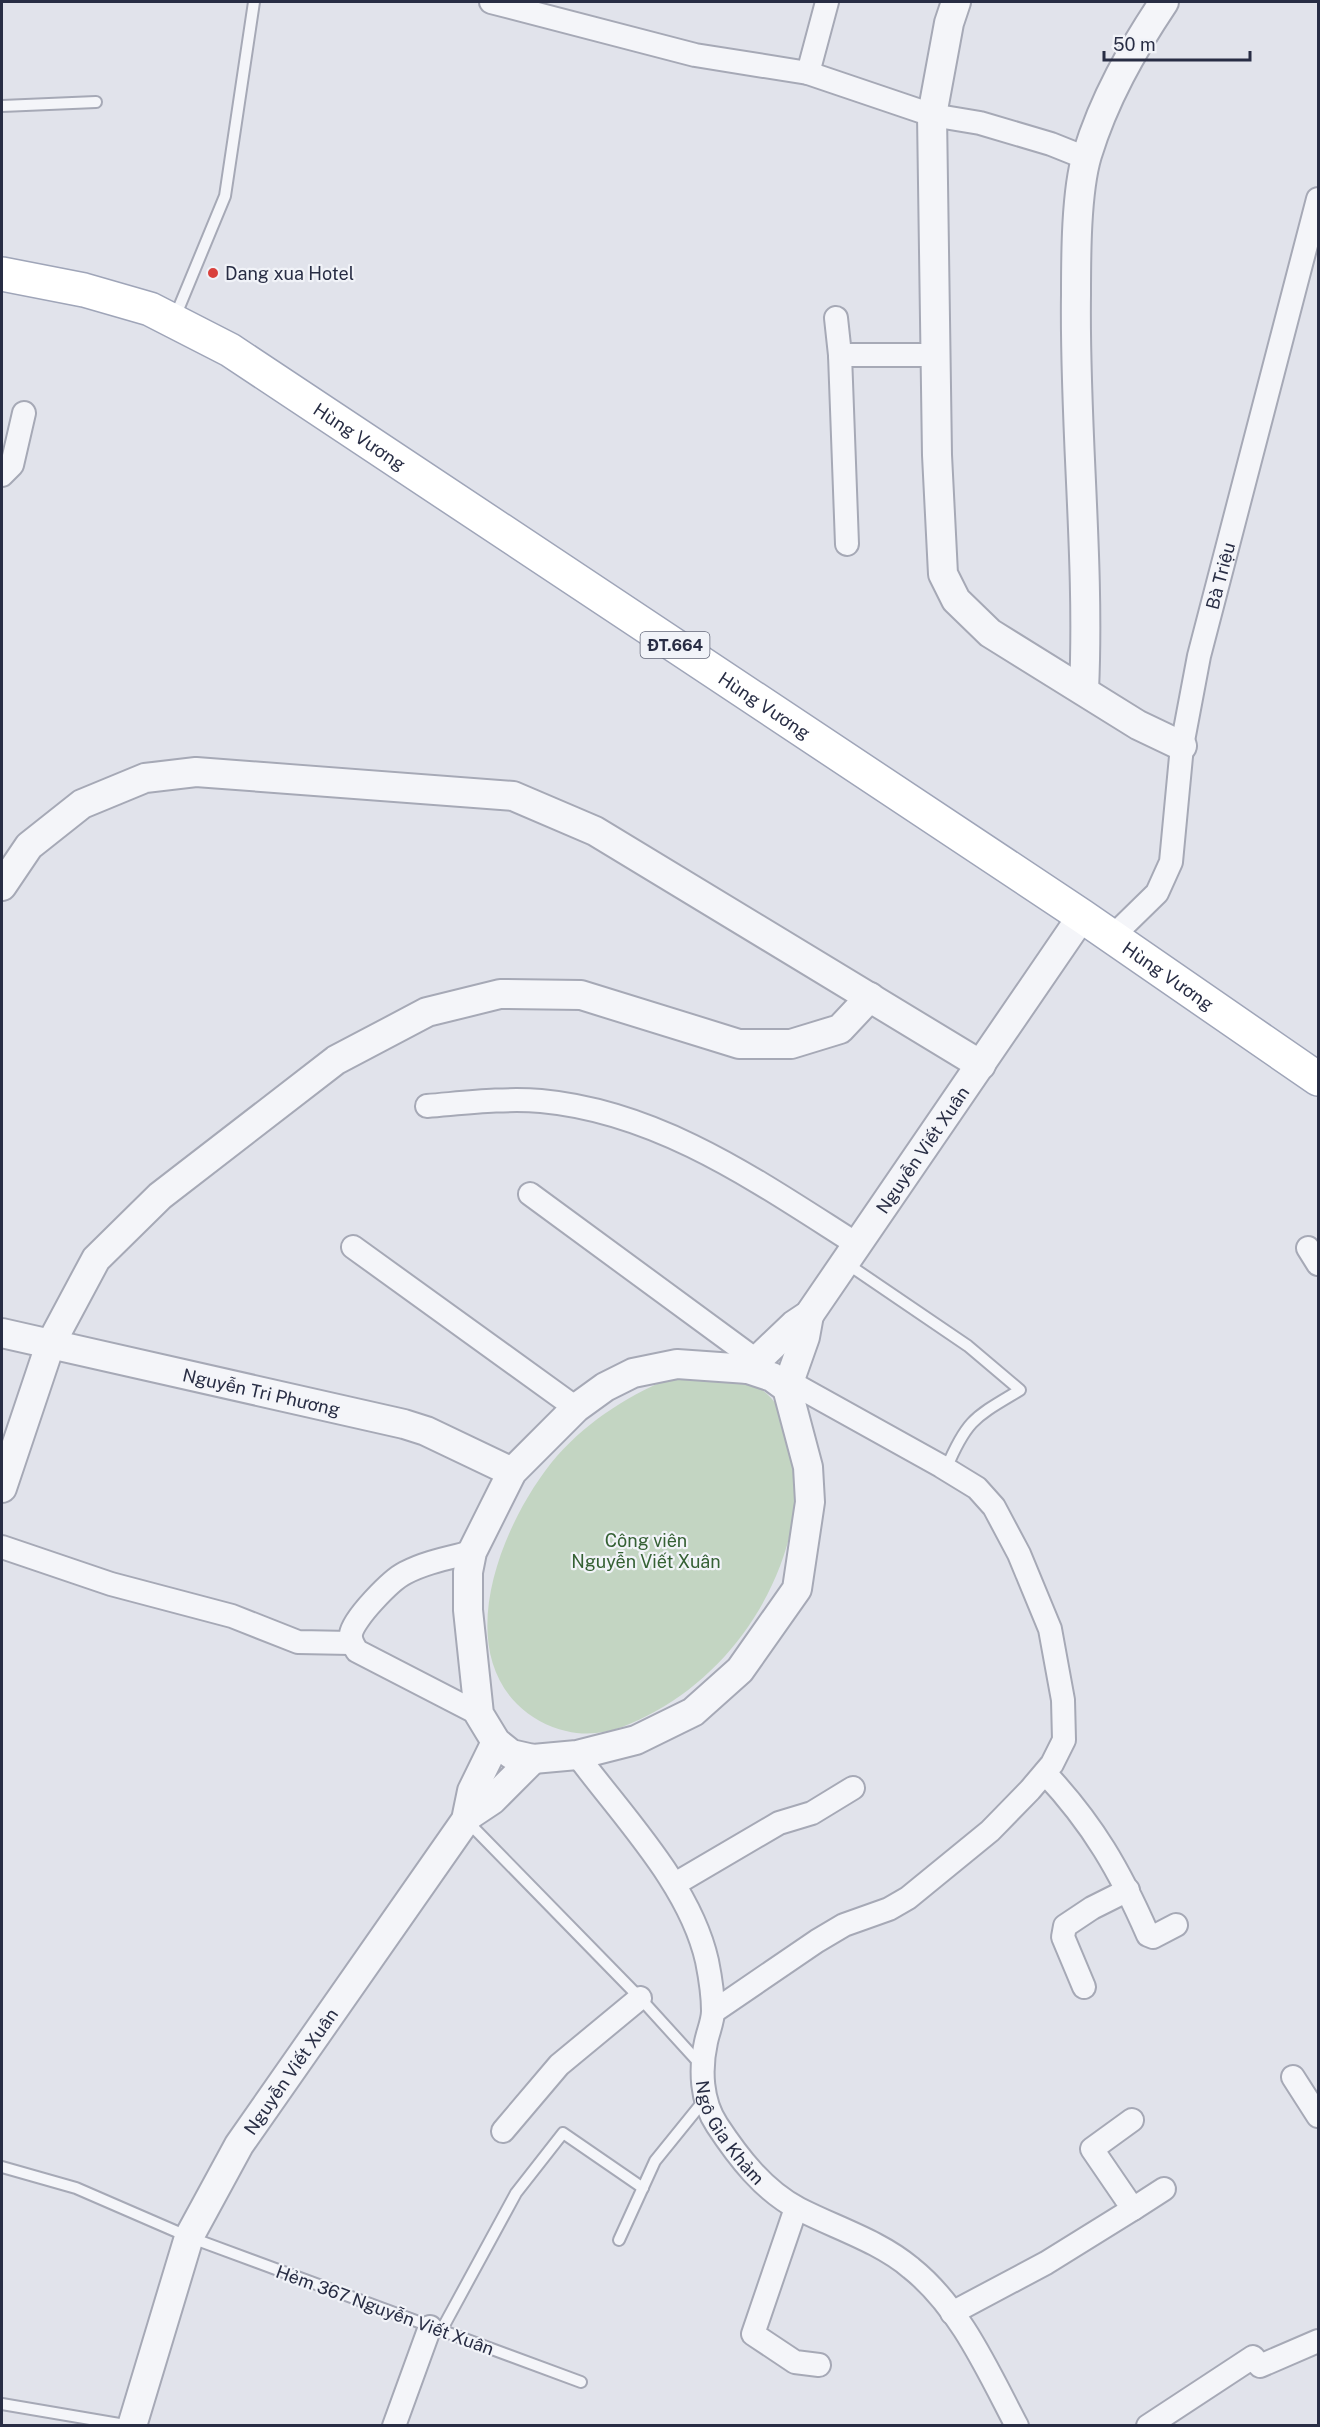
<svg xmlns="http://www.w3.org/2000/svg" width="1320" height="2427" font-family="'Public Sans',sans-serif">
  <rect width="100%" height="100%" fill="#e1e3eb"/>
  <!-- green -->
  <path fill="#c3d5c2" d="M678,1375C697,1376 734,1375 750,1383C771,1392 782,1410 789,1430C792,1439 798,1450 799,1459C800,1469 798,1481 797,1491C790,1582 735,1667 656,1711C627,1727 599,1739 566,1731C548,1727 530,1717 517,1704C452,1639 507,1514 557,1456C590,1419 632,1393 678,1375Z"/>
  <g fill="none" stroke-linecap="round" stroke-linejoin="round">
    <!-- service casing -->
    <g stroke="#a6a9b6" stroke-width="14">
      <g id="service">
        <path d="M2,106L96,102"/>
        <path d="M175,317L225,196L254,2"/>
        <path d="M846,1263L968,1346L1020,1390C975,1417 967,1419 946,1469"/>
        <path d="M466,1820L640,1998L700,2064"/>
        <path d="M2,2167L76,2188L189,2237L581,2382"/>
        <path d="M619,2240L655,2161L706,2098"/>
        <path d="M441,2331L516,2193L563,2133L643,2188"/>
        <path d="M2,2404L131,2426"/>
      </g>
    </g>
    <!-- minor casing -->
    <g stroke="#a6a9b6" stroke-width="26">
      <g id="minor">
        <path d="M491,2L695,55L808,73L932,115L980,123L1051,144L1086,158"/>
        <path d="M808,73L827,2"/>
        <path d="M836,318L840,355"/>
        <path d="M2,475L12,465L24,413"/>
        <path d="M847,544L840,355H934"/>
        <path id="s1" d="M1112,937L1157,893L1171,862L1182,746L1199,656L1318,199"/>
        <path d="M427,1106C465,1103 504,1098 541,1101C661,1112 760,1183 858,1245"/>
        <path d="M530,1194L756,1360"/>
        <path d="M353,1247L576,1408"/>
        <path d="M1308,1248L1318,1264"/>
        <path d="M2,1547L111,1584L232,1616L298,1642L351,1643"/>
        <path d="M472,1552C449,1558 426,1562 405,1573C391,1580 353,1619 351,1634C350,1641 354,1646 357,1651L479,1714"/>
        <path id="s2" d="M577,1755C623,1817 690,1885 707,1961C710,1976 713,1996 713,2011C713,2021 708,2032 706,2042C700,2069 701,2101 717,2125C738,2157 764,2191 799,2209C836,2228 879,2241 911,2268C960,2307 988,2371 1017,2426"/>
        <path d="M1045,1773C1093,1824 1120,1871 1148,1935L1153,1937L1176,1925"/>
        <path d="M675,1884L779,1823L812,1813L853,1788"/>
        <path d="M1084,1987L1063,1937L1065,1926L1092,1908L1128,1890"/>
        <path d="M713,2012L817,1941L844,1925L889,1909L908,1898L990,1831L1030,1790L1052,1764L1064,1740L1063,1700L1050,1629L1019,1554L994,1507L977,1488L941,1466L790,1382"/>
        <path d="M1293,2077L1318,2116"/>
        <path d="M503,2131L559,2065L640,1998"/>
        <path d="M796,2208L753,2334L795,2362L819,2365"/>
        <path d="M1133,2209L1164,2189"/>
        <path d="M952,2313L1046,2263L1133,2209L1092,2149L1132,2120"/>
        <path d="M394,2426L430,2327"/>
        <path d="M1148,2426L1253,2357L1260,2366L1318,2341"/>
      </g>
    </g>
    <!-- tertiary casing -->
    <g stroke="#a6a9b6" stroke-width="32">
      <g id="tertiary">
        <path d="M956,2L949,23L932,115L937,455L943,574L956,600L990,633L1138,725L1182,746"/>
        <path d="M1084,690C1090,559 1074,427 1076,295C1076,256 1076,192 1087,155C1104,99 1132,50 1164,2"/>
        <path d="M2,886L29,846L82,804L145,778L196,772L513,796L595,831L981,1065"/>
        <path id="s3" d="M2,1333L404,1424L426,1431L512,1472"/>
        <path d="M677,1364L748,1369L772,1377L787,1388L808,1467L810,1502L797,1589L740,1670L693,1712L636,1740L577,1755L533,1759L511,1754L496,1742L479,1714L468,1610V1572L472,1552L512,1472L576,1408L605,1387L633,1373Z"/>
        <path id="s4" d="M748,1369L794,1325L809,1315L1082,916"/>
        <path d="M787,1388L805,1337L809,1315"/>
        <path d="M2,1488L50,1345L96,1259L160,1196L336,1060L427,1012L500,994L581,995L739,1044H791L840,1029L870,997"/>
        <path d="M468,1816L492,1800L533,1759"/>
        <path id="s5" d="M132,2426L189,2237L239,2145L466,1820L472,1791L496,1742"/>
      </g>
    </g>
    <!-- primary casing -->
    <g stroke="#9fa5b8" stroke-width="36">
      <g id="primary">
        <path id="s6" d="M2,274L84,290L150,309L230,350L1082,916L1318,1079"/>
      </g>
    </g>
    <!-- service -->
    <use href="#service" stroke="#f4f5f9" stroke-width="10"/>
    <!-- minor -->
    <use href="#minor" stroke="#f4f5f9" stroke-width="22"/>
    <!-- tertiary -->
    <use href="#tertiary" stroke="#f4f5f9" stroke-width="28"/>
    <!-- primary -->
    <use href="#primary" stroke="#fff" stroke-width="33"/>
  </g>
  <!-- markers -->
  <circle fill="#d9413d" stroke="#f1f3f8" stroke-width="2" cx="213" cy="273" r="6"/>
  <g text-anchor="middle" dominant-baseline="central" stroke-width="4.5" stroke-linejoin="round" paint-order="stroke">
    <!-- shield labels -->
    <rect fill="#f1f3f8" stroke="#64687a" stroke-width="1.5" x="640.5" y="632" width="69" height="26" rx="4.5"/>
    <g font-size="16" font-weight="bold" fill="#282d44">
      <text x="675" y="645">ĐT.664</text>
    </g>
    <!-- poi labels -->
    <g font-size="18" fill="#282d44" stroke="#f1f3f8" text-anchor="start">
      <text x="225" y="273">Dang xua Hotel</text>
    </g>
    <!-- street labels -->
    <g font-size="18" fill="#282d44" stroke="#f1f3f8">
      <text stroke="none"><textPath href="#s6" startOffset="398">Hùng Vương</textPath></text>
      <text stroke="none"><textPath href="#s1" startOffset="388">Bà Triệu</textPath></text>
      <text stroke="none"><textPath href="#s6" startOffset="884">Hùng Vương</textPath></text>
      <text stroke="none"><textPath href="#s6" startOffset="1370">Hùng Vương</textPath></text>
      <text stroke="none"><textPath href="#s4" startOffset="282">Nguyễn Viết Xuân</textPath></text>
      <text stroke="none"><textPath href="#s3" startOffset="266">Nguyễn Tri Phương</textPath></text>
      <text stroke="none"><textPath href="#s5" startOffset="392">Nguyễn Viết Xuân</textPath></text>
      <text stroke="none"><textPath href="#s2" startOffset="426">Ngô Gia Khảm</textPath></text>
      <text transform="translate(385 2310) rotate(20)">Hẻm 367 Nguyễn Viết Xuân</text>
    </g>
    <!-- park labels -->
    <g font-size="18" fill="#356134" stroke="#f1f3f8">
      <text x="646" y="1540">Công viên<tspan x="646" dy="21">Nguyễn Viết Xuân</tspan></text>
    </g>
  </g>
  <!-- border -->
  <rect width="1320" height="2427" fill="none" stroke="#282d44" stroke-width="6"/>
  <!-- scale -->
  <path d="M1104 51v9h146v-9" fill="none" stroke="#282d44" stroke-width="3"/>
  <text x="1113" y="51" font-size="18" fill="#282d44" stroke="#f1f3f8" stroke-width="4.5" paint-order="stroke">50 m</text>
</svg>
